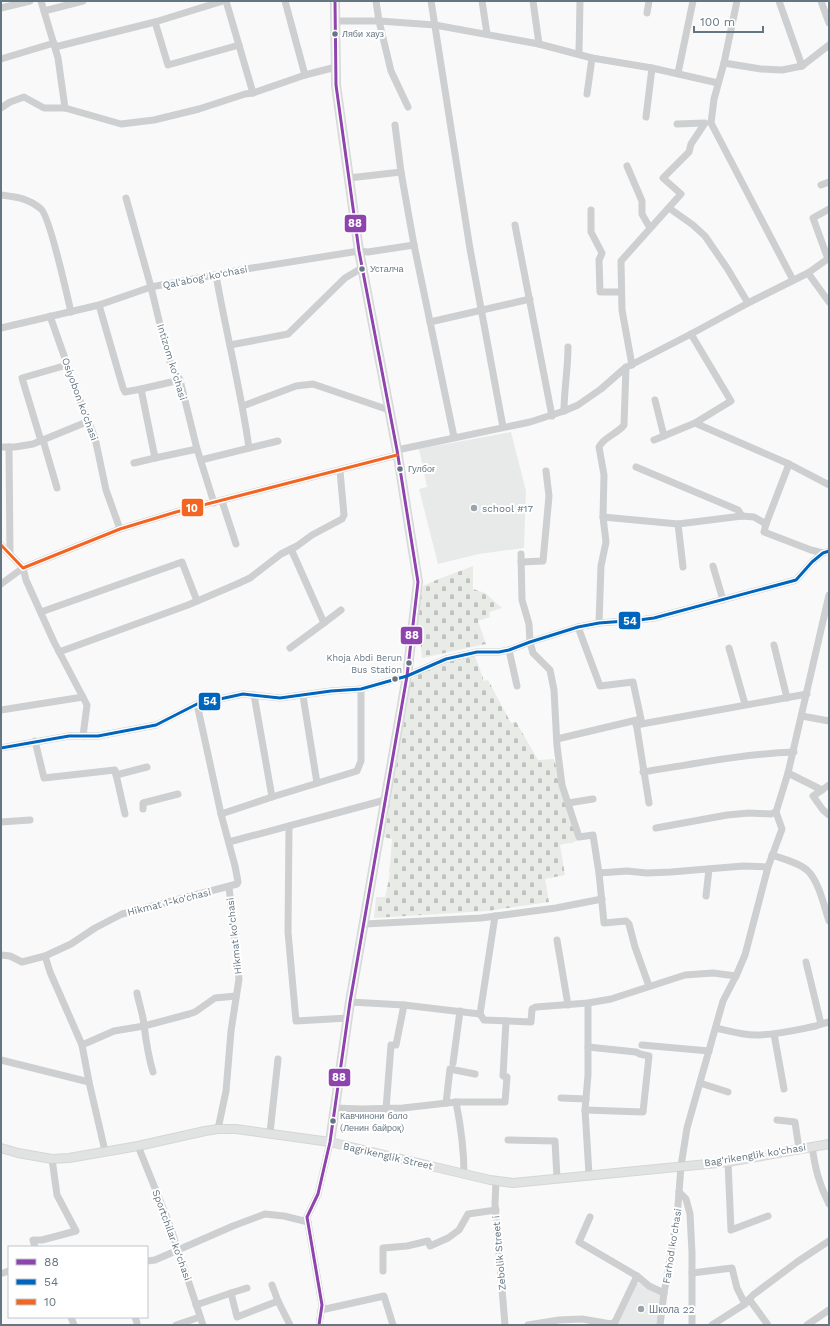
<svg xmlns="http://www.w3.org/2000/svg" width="830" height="1326" font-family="'Work Sans',sans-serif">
  <defs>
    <pattern id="cemetery-stones" width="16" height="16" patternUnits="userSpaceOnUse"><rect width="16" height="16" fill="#e8ebe6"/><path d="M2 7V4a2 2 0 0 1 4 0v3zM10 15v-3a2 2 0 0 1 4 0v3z" fill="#c0c3c0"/></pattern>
  </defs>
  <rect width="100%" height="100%" fill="#f9f9f9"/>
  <!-- built -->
  <g fill="#e8e9e9">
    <path d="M511,432L526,491L524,548L479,554L438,564L419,489L427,487L419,449Z"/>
    <path d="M636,1282L661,1294L657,1325H615Z"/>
  </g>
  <!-- cemetery -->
  <g fill="url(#cemetery-stones)">
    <path d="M473,566V589L485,593L502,608L489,612L490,617L478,621L486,644L422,658L420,638L416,631L423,586C439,578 456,573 473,566Z"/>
    <path d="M475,656L484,681L488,680L511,723L516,722L538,760L554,759L578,841L560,845L565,875L545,879L549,902L487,911L374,918L376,897H385L389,879L392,839L384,837L411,681C421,665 457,660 475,656Z"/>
  </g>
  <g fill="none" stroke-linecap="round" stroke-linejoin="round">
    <!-- major casing -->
    <g stroke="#d5d6d7" stroke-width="10">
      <g id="major">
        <path d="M330,1142L350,1002L407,676L418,582L397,450L359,251L336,85L335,1"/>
        <path d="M1,1148L18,1153L52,1159L69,1158L138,1146L205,1131L218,1129H236L330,1142L490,1180L513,1183L728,1162L829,1144"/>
      </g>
    </g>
    <!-- minor -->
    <g stroke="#cecfd0" stroke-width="7">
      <path d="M41,1L58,58L65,108"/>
      <path d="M223,1L155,22L168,65L239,45"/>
      <path d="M226,1L253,93"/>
      <path d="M285,1L305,75"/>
      <path d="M376,1L379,21L391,71L408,107"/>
      <path d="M431,1L470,249L503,427"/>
      <path d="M482,1L487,34"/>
      <path d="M533,1L539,44"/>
      <path d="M737,1L724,63L714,99L711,123L793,280"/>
      <path d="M779,1L802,66L829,45"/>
      <path d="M821,1L829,23"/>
      <path d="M1,8L30,1"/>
      <path d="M44,11L83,1"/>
      <path d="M647,13L649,1"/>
      <path d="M335,21H379L435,25L539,44L592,58L652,68L718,83"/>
      <path d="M55,47L155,22"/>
      <path d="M579,53L580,1"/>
      <path d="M1,59L54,43"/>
      <path d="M724,63L761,69L782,70L802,66"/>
      <path d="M678,73L693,1"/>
      <path d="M587,94L592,58"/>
      <path d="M1,108L10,102L24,97L44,108H65L121,124L154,120L199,109L245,94L253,93L305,75L336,67"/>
      <path d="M646,117L652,68"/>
      <path d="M627,166L642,201V214L650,228"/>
      <path d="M401,172L414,245L454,437"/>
      <path d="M349,178L401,172L395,125"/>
      <path d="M821,185L829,182"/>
      <path d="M1,195C17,197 28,198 41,209C50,217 67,295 71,312"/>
      <path d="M126,198L151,287L163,337L171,365L180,380L197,449L214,503"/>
      <path d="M669,208L693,225L705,236L727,268L748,303"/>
      <path d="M591,210V232L602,253L599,260L600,292H620"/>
      <path d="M515,225L552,416"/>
      <path d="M828,259L813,218L829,209"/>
      <path d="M808,273L829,302"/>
      <path d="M216,275C226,333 241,390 249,448"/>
      <path d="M99,305L123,388L125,392L141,389"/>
      <path d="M50,316L79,398L95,438L106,490L120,529"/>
      <path d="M430,322L530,299"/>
      <path d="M1,328L99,305L151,287L246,269L359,251L368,252L414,245"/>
      <path d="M691,334L731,401L695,423L789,464"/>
      <path d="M230,345L288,334L345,278L362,268"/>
      <path d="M632,365L622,310L621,261L681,194L663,178L689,152L691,144L705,123L677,124"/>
      <path d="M180,380L141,389L155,458L197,449"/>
      <path d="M655,400L664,436"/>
      <path d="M243,406L296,386L313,384L389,410"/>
      <path d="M564,411C564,390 568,369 568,347"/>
      <path d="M43,440L57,488"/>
      <path d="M654,440L695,423"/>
      <path d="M41,441L22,378L67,365"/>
      <path d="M1,447H15L33,444L89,421"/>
      <path d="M9,447L10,554"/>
      <path d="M397,450L530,422L564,411L578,405L601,389L625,368L691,334L750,302L808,273L829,258"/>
      <path d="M201,460L278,441"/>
      <path d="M134,463L155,458"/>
      <path d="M636,467L738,510L742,516"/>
      <path d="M222,501L236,544"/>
      <path d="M603,517L678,524L742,516L754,517L766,524L764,532L811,550L823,553"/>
      <path d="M678,524L683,567"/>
      <path d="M766,524L789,464L829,485"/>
      <path d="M1,545L23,568L120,529L176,512L397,455"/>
      <path d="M521,554L522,600L529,624L530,642L533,653L550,670L554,690L557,746L562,785L579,837L593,835L599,873L604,923L626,921L629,924L635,947L649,986"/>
      <path d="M521,562L543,561L549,496L546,471"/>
      <path d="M713,566L723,600"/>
      <path d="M1,584L23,568L26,580L54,642L87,705L83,736"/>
      <path d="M41,612L182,562L197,601"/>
      <path d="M324,623L341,610"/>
      <path d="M599,623L601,566L606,542L603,517L604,475L599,447C604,437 617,434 624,425L626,367"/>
      <path d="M774,645L787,698"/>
      <path d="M290,648L324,623L291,549"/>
      <path d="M729,648L745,704"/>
      <path d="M509,650L517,686"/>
      <path d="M59,652L188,605L237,584L250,578L281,554L297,546L312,535L342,519L344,515L340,471"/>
      <path d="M303,696L317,783"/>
      <path d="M1,710L83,697"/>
      <path d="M802,716L829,721"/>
      <path d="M636,722L649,803"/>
      <path d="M636,725L807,694"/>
      <path d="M557,739L641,719L633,682L600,686L578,627"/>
      <path d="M35,741L44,778L115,770L125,814"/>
      <path d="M1,748L69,736H98L156,725L197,704L243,694L280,698L331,691L361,689L407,676L446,659L477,652H499L509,650L530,642L578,627L599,623L639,620L654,618L796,580L812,562L823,553L829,551"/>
      <path d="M643,772C693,764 743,754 794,752"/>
      <path d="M788,773L822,790L813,796L823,810L829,815"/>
      <path d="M116,775L147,767"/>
      <path d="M822,790L829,785"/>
      <path d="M272,797L357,771L361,761V689"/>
      <path d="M568,803L593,799"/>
      <path d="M143,809V803L178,794"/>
      <path d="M221,814L272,797L254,695"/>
      <path d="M1,822L30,820"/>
      <path d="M289,826L288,932L296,1021L348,1018"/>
      <path d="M656,828L727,815L749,813L771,814L776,812"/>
      <path d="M229,842L385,800"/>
      <path d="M772,855C783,859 801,863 809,872C820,885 824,906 829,921"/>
      <path d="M599,873L627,871L647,873L671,872L743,866L768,867"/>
      <path d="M706,896L709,869"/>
      <path d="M495,916L480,1014L484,1020L531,1022L532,1009L536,1007L588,1003L611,999L685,975L713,973L736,976"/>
      <path d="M365,924L481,918L556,908L602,899"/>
      <path d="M557,940L568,1005"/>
      <path d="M1,955L10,956L22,962L45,956L71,944L95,928L122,914L237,884L238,882L235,866L221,814L197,704"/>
      <path d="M45,956L50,972L82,1045L89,1082L105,1151"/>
      <path d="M806,962L821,1024L829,1022"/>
      <path d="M137,993C139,1004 143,1014 144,1025C146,1041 148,1056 153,1072"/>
      <path d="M350,1002L404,1005L480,1014"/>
      <path d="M588,1003V1075L585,1110L589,1174"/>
      <path d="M716,1028C729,1031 743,1035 756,1035C776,1035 796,1030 816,1026L821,1024"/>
      <path d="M774,1034L784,1089"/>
      <path d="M82,1045L114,1031L144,1026L189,1014L195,1012L215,998L236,996"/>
      <path d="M642,1045L709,1051"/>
      <path d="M1,1060L89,1082"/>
      <path d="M453,1063L460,1011"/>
      <path d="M700,1083L728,1092"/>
      <path d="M561,1098L586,1099"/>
      <path d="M456,1102C461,1127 464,1149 464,1174"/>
      <path d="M446,1103L450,1069L475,1074"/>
      <path d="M335,1108L361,1109L403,1108L456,1102H505L507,1077L503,1076L506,1021"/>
      <path d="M386,1109L391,1045H396L404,1005"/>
      <path d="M585,1110L643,1112L649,1056L640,1054L636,1052L588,1047"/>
      <path d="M777,1120L795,1122L799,1149"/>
      <path d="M218,1129L226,1091L231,1031L239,979L229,887"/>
      <path d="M270,1133L278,1059"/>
      <path d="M508,1140L555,1141L557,1178"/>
      <path d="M138,1146L169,1223L203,1325"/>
      <path d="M812,1146C815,1168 819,1184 829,1204"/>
      <path d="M728,1162L731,1230L768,1216"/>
      <path d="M496,1181L495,1204L505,1325"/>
      <path d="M679,1192L686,1199L690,1214L692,1253V1325"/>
      <path d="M590,1217L579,1242L637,1276L649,1286L664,1293"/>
      <path d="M35,1247L33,1240H42L76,1231L57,1195L52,1159"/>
      <path d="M147,1261L155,1260L233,1226L265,1214L284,1216L308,1222"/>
      <path d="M383,1271V1248L407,1246L428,1241L430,1246L448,1238L459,1230L468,1214L496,1210"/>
      <path d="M3,1273L9,1271"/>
      <path d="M692,1273L732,1268L737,1288L745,1304"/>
      <path d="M272,1285L278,1301"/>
      <path d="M231,1293L247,1288"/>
      <path d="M749,1299L768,1325"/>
      <path d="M196,1305L231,1293L237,1317L278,1301L290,1325"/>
      <path d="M321,1310L384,1296L393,1325"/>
      <path d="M71,1317L74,1325"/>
      <path d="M135,1317L137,1323"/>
      <path d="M176,1325L200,1317"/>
      <path d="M319,1325L322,1305L307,1217L318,1194L330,1142"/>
      <path d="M528,1325L559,1320L582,1319L611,1324L615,1322L637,1276"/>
      <path d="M660,1325L664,1293L677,1219L681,1166L687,1128L723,1001L736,976L745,955L768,867L782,829L776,812L788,773L829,595"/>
      <path d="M712,1325L745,1304L753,1295L797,1262L829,1241"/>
      <path d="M807,1325L829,1310"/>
    </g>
    <!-- major -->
    <use href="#major" stroke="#e1e2e2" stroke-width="8"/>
    <!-- bus-1 casing -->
    <g stroke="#fff" stroke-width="6">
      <path id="bus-1" d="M319,1325L322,1305L307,1217L318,1194L330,1142L350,1002L407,676L418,582L397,450L359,251L336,85L335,1"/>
    </g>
    <!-- bus-2 casing -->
    <g stroke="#fff" stroke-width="6">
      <path id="bus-2" d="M1,748L69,736H98L156,725L197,704L243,694L280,698L331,691L361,689L407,676L446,659L477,652H499L509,650L530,642L578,627L599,623L639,620L654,618L796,580L812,562L823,553L829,551"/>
    </g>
    <!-- bus-3 casing -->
    <g stroke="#fff" stroke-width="6">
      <path id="bus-3" d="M1,545L23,568L120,529L176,512L397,455"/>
    </g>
    <!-- bus-1 -->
    <use href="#bus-1" stroke="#8e44ad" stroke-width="3"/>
    <!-- bus-2 -->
    <use href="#bus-2" stroke="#0065bd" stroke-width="3"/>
    <!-- bus-3 -->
    <use href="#bus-3" stroke="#f26522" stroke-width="3"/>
  </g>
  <!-- markers -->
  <g fill="#657683" stroke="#fff" stroke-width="1.5">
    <circle cx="335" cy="34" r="3.5"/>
    <circle cx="362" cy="269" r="3.5"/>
    <circle cx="400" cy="469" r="3.5"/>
    <circle cx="409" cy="663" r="3.5"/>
    <circle cx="395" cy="679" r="3.5"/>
    <circle cx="333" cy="1121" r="3.5"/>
  </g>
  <g fill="#99a4ac" stroke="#fff" stroke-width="1.5">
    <circle cx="474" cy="508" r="4"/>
    <circle cx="641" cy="1309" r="4"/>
  </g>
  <g text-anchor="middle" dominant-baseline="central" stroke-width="4" stroke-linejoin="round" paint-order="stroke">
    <!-- bus labels -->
    <g font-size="9" fill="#657683" stroke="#fff" text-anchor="start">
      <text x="342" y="34">Ляби хауз</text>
      <text x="370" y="269">Усталча</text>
      <text x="408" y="469">Гулбоғ</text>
      <text x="402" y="658" text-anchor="end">Khoja Abdi Berun<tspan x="402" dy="12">Bus Station</tspan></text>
      <text x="340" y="1116">Кавчинони боло<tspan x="340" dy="12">(Ленин байроқ)</tspan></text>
    </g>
    <!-- street labels -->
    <g font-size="10" fill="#657683" stroke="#fff">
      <text transform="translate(205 277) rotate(-11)">Qal'abog' ko'chasi</text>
      <text transform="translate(172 362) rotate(73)">Intizom ko'chasi</text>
      <text transform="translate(80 399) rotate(70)">Osiyobon ko'chasi</text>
      <text transform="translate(169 902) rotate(-14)">Hikmat 1-ko'chasi</text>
      <text transform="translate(234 936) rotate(-96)">Hikmat ko'chasi</text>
      <text transform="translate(755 1155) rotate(-9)">Bag'rikenglik ko'chasi</text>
      <text transform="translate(388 1156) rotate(13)">Bagrikenglik Street</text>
      <text transform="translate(172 1235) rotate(70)">Sportchilar ko‘chasi</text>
      <text transform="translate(672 1246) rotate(-81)">Farhod ko'chasi</text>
      <text transform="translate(499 1253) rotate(-95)">Zebolik Street i</text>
    </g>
    <!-- poi labels -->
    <g font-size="10" fill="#657683" stroke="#fff" text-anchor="start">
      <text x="482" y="508">school #17</text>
      <text x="649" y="1309">Школа 22</text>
    </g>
  </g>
  <g stroke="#fff" stroke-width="1.5">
    <rect x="344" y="214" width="23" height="19" rx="4" fill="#8e44ad"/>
    <rect x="181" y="498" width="23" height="19" rx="4" fill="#f26522"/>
    <rect x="618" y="611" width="23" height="19" rx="4" fill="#0065bd"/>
    <rect x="400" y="626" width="23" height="19" rx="4" fill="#8e44ad"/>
    <rect x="198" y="692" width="23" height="19" rx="4" fill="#0065bd"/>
    <rect x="328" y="1068" width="23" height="19" rx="4" fill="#8e44ad"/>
  </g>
  <g font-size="11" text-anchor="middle" font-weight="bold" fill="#fff">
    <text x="355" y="227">88</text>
    <text x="192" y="512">10</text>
    <text x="630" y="625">54</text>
    <text x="412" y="639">88</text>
    <text x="210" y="705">54</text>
    <text x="339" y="1081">88</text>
  </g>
  <!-- border -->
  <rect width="830" height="1326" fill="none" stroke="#657683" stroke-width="4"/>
  <!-- legend -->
  <rect x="8" y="1246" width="140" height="72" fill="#ffffff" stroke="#c1c8cd"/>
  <rect x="16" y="1259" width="20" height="6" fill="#8e44ad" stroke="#c1c8cd"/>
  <text x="44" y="1266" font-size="12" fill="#657683">88</text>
  <rect x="16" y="1279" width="20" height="6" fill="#0065bd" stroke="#c1c8cd"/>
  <text x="44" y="1286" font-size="12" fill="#657683">54</text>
  <rect x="16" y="1299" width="20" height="6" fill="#f26522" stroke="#c1c8cd"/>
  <text x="44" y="1306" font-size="12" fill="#657683">10</text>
  <!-- scale -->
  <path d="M694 26v6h69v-6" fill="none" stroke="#657683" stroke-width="2"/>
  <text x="700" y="26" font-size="12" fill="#657683" stroke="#ffffff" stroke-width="3" paint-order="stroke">100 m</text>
</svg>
